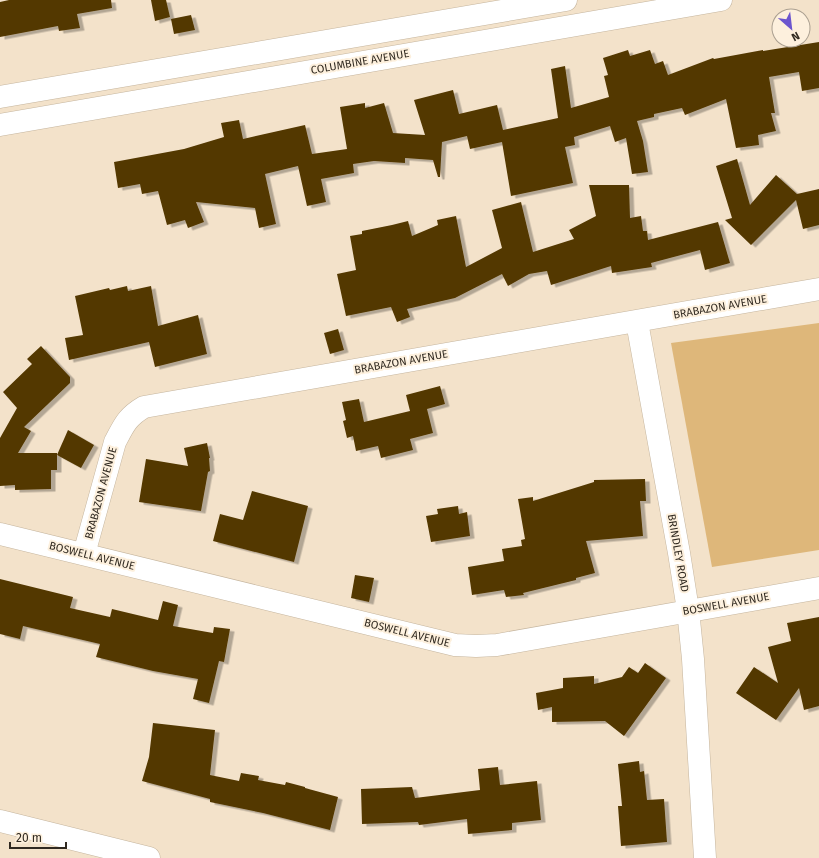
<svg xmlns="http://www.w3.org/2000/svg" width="819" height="858" font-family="'Fira Sans',sans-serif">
  <defs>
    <filter id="shadow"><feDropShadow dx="4.5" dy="2.5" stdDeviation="0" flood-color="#0004"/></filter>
  </defs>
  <rect width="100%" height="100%" fill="#f3e2ca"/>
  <!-- green -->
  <path fill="#deb77a" d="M819,323V550L712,567L671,343Z"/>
  <!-- building -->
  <g fill="#533803" filter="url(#shadow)">
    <path d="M9,0H111L112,8L77,14L80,28L59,31L58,26L0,37V2Z"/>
    <path d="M151,0H166L170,17L155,21Z"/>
    <path d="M191,15L195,30L174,34L171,19Z"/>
    <path d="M819,42V88L802,91L799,72L769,77L775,113H771L776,131L758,135L759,145L736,148L726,99L685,115L682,108L654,114V117L637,121L643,141L648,172L632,174L626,138L615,142L610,126L574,137L575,145L565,147L573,183L511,196L502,142L470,149L467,136L442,142L440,177H438L433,160L405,158V163L374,161L353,164L354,173L321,179L326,202L307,206L298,166L265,174L276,224L259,228L255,208L196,202L204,222L188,228L185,220L167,225L158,191L142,194L140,184L118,188L114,162L184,149L224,137L221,123L239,120L243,139L305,125L312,154L347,149L340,107L365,103V108L384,103L393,133L425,135L414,100L453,90L459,114L497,105L503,130L558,118L551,69L565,66L571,108L609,97L604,76L608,75L603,58L628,50L630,56L650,50L655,64L663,61L668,75L713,58L714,59L763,50V51Z"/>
    <path d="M737,159L750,205L776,175L797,194L819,189V225L803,229L796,200L751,245L725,220L732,218L716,166Z"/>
    <path d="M589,185H629L630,218L641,216L643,231H647L648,240L718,222L730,263L705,270L700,250L651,263L652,267L612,273L611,266L551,285L547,271L529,274L508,286L502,274L455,298L407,309L410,317L397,322L391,307L346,316L337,274L356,270L350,236L362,234V231L392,225L408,221L412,236L438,225L437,220L456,216L466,267L502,248L492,210L521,202L533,252L574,239L569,230L596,216Z"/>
    <path d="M127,286L128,291L151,286L158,326L198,315L207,354L155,367L149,342L69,360L65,338L83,335L75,296L109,288L110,290Z"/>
    <path d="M338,329L344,350L330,354L324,333Z"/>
    <path d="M41,346L70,377V383L24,427L31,431L18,453H57V470H51V489L15,490V485L0,486V438L17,408L3,392L32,364L27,359Z"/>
    <path d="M440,386L445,404L427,409L433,433L410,439L413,450L381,458L378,446L356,451L353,436L347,438L343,421L346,420L342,402L359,399L364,422L410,411L406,395Z"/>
    <path d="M68,430L94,445L81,468L57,455Z"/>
    <path d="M207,443L210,458H209L210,471L208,472L201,511L139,502L146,459L188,466L184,448Z"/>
    <path d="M645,479L646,501H640L643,536L586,541L595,573L576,578V580L523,593L524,595L506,597L504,590L472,595L468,567L504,561L502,549L522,546L521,540L525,539L518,499L533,497V501L594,482V480Z"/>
    <path d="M252,491L308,506L294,562L213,541L220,514L243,520Z"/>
    <path d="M458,506L459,514L467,512L470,536L431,542L426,516L438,514L437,509Z"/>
    <path d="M355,575L374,578L369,602L351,598Z"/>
    <path d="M0,579L73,597L70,608L110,617L112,609L158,620L163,601L178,605L173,626L213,633L214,627L230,629L224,662L219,661L209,703L193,699L198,679L153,671L96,657L100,644L23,626L20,639L0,634Z"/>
    <path d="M819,617V706L804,710L799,688L776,720L736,693L754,667L778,683L768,647L791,641L787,623Z"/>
    <path d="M645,663L666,678L624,736L605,721L552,722V707L538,710L536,693L563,688V678L594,676V684L622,677L629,667L638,673Z"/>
    <path d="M153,723L215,730L210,775L239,781L241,773L259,776L258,780L285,785L286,782L305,787V788L338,797L330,830L263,813L210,802V799L142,781L149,757Z"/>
    <path d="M639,761L640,772L644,771L647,800L664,799L667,842L621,846L618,806H622L618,764Z"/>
    <path d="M498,767L500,785L537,781L541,820L512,823V830L468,834L467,819L419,825L418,822L362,824L361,789L412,787L415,798L480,790L478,769Z"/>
  </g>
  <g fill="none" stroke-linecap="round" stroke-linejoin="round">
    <!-- minor casing -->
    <g stroke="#c5b59e" stroke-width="23">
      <g id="minor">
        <path d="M637,322L679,553L688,610L693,659L705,858"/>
        <path d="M0,534L455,645L476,646L497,645L819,588"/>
        <path d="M84,554L115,442C124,425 127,417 144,407L819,289"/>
        <path d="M0,821L149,858"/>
      </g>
    </g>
    <!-- major casing -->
    <g stroke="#c5b59e" stroke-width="23">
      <g id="major">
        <path d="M0,97L566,0"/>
        <path d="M0,125L721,0"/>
      </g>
    </g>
    <!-- minor -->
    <use href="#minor" stroke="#fff" stroke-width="22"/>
    <!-- major -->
    <use href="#major" stroke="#fff" stroke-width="22"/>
  </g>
  <g text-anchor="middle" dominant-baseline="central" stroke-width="4" stroke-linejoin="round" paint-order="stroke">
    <!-- street labels -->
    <g font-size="11" fill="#302920" stroke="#fdf0dd">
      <text transform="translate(360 62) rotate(-10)">COLUMBINE AVENUE</text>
      <text transform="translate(720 307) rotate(-10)">BRABAZON AVENUE</text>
      <text transform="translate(401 362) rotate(-10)">BRABAZON AVENUE</text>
      <text transform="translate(101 493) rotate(-75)">BRABAZON AVENUE</text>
      <text transform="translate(678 553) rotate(80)">BRINDLEY ROAD</text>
      <text transform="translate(92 556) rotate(14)">BOSWELL AVENUE</text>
      <text transform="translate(726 604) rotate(-10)">BOSWELL AVENUE</text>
      <text transform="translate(407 633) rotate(14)">BOSWELL AVENUE</text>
    </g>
  </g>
  <!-- north arrow -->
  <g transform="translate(791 28) rotate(152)"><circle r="19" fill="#fdf0dd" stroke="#aba091"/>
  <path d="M0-3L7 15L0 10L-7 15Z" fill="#6c55ce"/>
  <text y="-6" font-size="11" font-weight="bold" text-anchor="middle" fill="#302920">N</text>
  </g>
  <!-- scale -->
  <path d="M10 842v6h56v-6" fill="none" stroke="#302920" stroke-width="2"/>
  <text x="16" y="842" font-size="12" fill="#302920" stroke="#fdf0dd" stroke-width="3" paint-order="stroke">20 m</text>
</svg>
